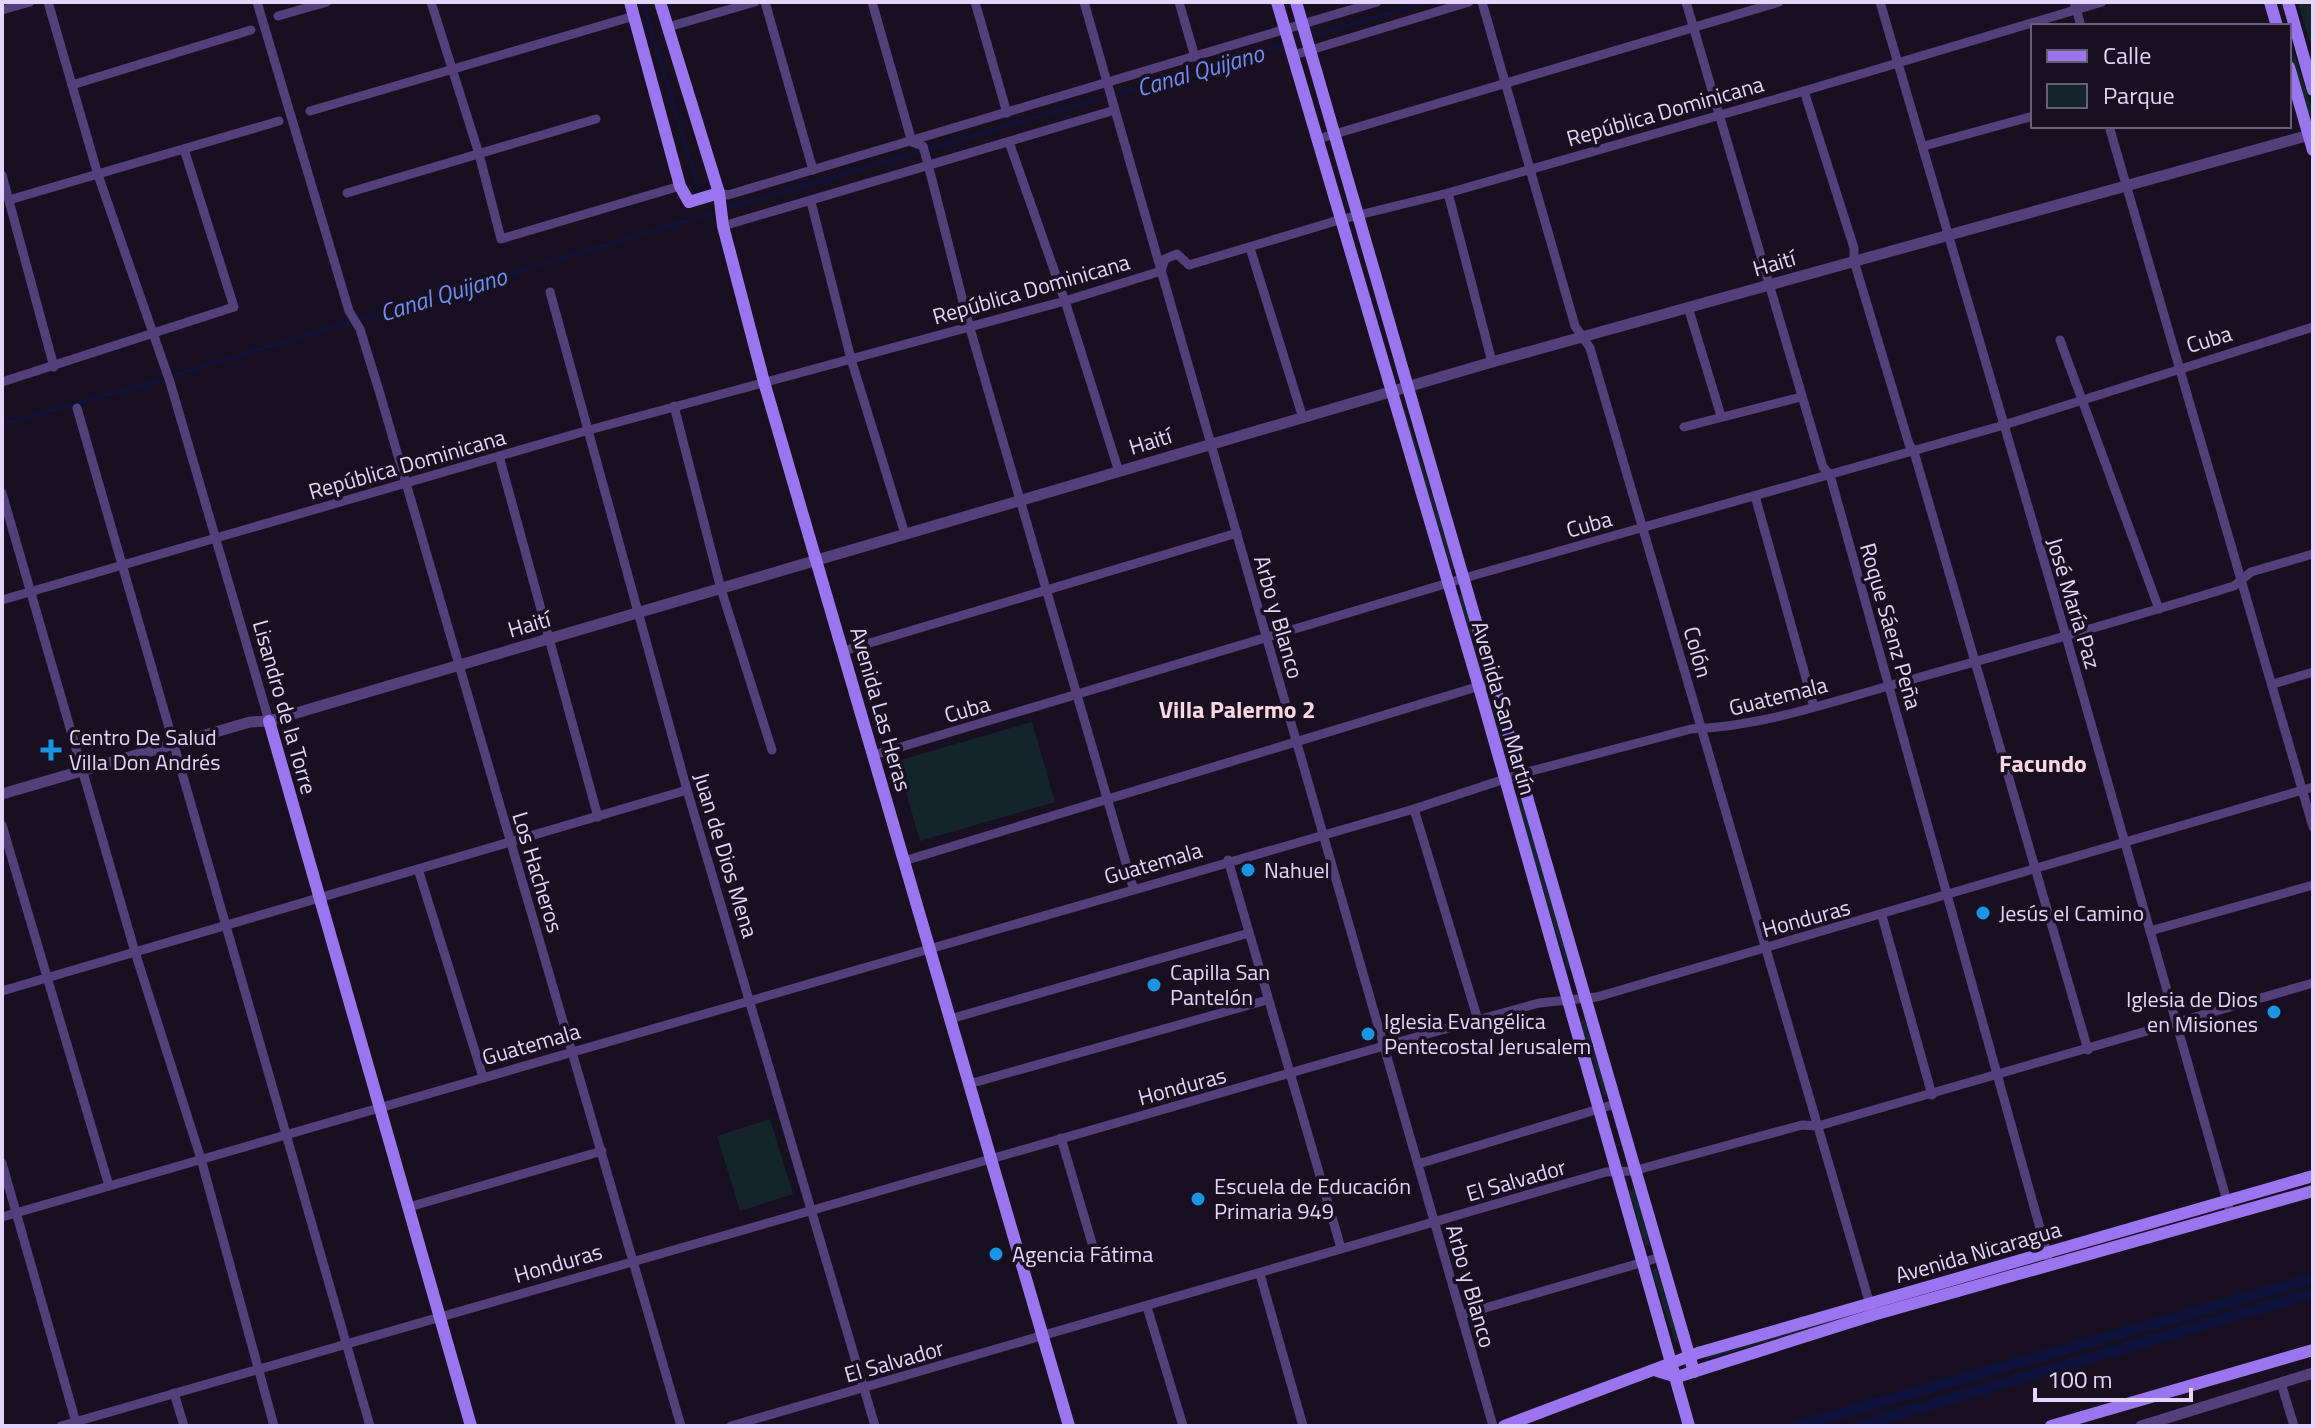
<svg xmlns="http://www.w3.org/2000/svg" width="2315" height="1428" font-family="'Titillium Web',sans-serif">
  <rect width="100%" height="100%" fill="#181021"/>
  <!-- green -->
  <g fill="#13252a">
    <path d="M2298,2H2313V51Z"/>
    <path d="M2295,56L2313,111L2309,116L2290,58Z"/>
    <path d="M1404,407L1455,567L1452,571L1402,408Z"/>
    <path d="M1462,594L1486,672L1482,676L1458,596Z"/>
    <path d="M1490,692L1511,759L1507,763L1486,694Z"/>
    <path d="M1032,722L1055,802L920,841L897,761Z"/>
    <path d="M1518,793L1522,795L1571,967L1568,971L1515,797Z"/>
    <path d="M1584,1018L1608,1092L1604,1096L1580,1022Z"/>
    <path d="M770,1119L793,1194L740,1211L717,1136Z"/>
    <path d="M1633,1188L1635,1189L1650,1246L1645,1245L1629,1191Z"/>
    <path d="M1656,1267L1678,1338L1675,1342L1652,1271Z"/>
    <path d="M1854,1312L1856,1316L1706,1359L1705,1354Z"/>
  </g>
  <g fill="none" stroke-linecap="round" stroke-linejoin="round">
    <!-- stream -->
    <g stroke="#0f123b" stroke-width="3">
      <path d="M643,2L700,194"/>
      <path d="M1320,34L1426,2"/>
      <path d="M1120,93L1280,46"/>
      <path d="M728,208L1098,99"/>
      <path d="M174,375L712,213"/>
      <path d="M2,424L162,380"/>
    </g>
    <!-- canal -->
    <g stroke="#0f123b" stroke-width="11">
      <path d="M1797,1426L2313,1278"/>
      <path d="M1857,1426L2313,1293"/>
    </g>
    <!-- minor -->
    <g stroke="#53407b" stroke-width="9">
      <path d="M48,2L98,175L170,382L269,721"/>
      <path d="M257,2L349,311L360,329L380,394L681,1426"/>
      <path d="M431,2L479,154L501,239L680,186"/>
      <path d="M765,2L813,170"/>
      <path d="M872,2L912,142L923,146L929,168L969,325L1133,887"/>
      <path d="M975,2L1007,113"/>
      <path d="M1084,2L1493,1426"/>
      <path d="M1179,2L1195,57"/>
      <path d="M1482,2L1575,326L1590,348L1871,1308"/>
      <path d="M1686,2L1823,467L1830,475L2048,1257"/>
      <path d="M1880,2L2066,636L2231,1215"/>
      <path d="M2074,2L2081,26"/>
      <path d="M2,10L30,2"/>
      <path d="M278,16L327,2"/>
      <path d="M668,27L755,2"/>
      <path d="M1294,55L1469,2"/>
      <path d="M72,85L251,30"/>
      <path d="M1804,91L1854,248V261L1909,444L1914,452L2088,1050"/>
      <path d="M310,111L634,16"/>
      <path d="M2109,126L2313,827"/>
      <path d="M1318,139L1779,2"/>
      <path d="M1009,142L1065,301L1119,472"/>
      <path d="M1924,146L2033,116"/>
      <path d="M2,175L54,367"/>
      <path d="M347,193L596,119"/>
      <path d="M719,193L728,195L1377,2"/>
      <path d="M1448,193L1492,362"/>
      <path d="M9,200L279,121"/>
      <path d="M811,202L851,359L905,534"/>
      <path d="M723,226L1115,110"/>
      <path d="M1250,248L1303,418"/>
      <path d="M550,292L687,790L875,1426"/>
      <path d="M1688,307L1721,416"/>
      <path d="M2060,340L2159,609"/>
      <path d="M2,382L234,307L184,149"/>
      <path d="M674,406L721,589L772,750"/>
      <path d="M77,408L370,1426"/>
      <path d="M1684,427L1801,397"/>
      <path d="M499,456L598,817"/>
      <path d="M2,493L135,952L201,1159L274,1426"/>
      <path d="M1755,496L1814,707"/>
      <path d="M2,600L589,430L1065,301L1161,271L1165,259L1177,254L1189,265L1339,220L1448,193L1804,91L2102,2"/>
      <path d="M843,651L1237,533"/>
      <path d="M2273,684L2313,672"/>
      <path d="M874,755L1475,575L2004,425L2313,327"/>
      <path d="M1414,809L1478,1020"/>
      <path d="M2,825L109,1186"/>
      <path d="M1228,860L1341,1248"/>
      <path d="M904,861L1493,682"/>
      <path d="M418,869L483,1077"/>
      <path d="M1882,916L1932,1095"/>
      <path d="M2150,931L2313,885"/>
      <path d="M2,991L687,790"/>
      <path d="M950,1019L1249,933"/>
      <path d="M969,1084L1267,1000"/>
      <path d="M1061,1138L1094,1250"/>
      <path d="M2,1163L77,1426"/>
      <path d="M1418,1164L1615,1104"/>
      <path d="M409,1207L602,1151"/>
      <path d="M2,1217L1414,809L1520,774L1691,729C1761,727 1831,702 1899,683C2011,652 2123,620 2234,586L2251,572L2313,554"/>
      <path d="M1260,1274L1303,1426"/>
      <path d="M1147,1307L1183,1426"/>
      <path d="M1461,1315L1661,1257"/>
      <path d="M2281,1383L2294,1426"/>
      <path d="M174,1393L184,1426"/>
      <path d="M61,1426L1384,1046L1539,1003L1597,997L2313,787"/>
      <path d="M731,1426L1606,1172L1633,1171L1802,1125L1818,1126L2313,983"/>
    </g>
    <!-- tertiary -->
    <g stroke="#53407b" stroke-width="11">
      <path d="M2,794L250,722L269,721L1492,362L2313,134"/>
      <path d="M2141,1426L2313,1373"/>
    </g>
    <!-- secondary -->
    <g stroke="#9b75f0" stroke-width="12">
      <path d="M630,2L680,186L689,202L719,193"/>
      <path d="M660,2L719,193L723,226L764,382L1069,1426"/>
      <path d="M1277,2L1479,687L1689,1426"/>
      <path d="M1296,2L1694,1372"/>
      <path d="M2270,2L2277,26"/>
      <path d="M2288,2L2313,90"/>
      <path d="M2289,67L2313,150"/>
      <path d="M269,721L471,1426"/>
      <path d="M1657,1371L1677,1377L1873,1315L2313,1191"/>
      <path d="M1504,1426L1698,1353L2313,1176"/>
      <path d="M2051,1426L2313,1350"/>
    </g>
  </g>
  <!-- markers -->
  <g fill="#1895e3" stroke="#181021" stroke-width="3">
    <path d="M47 738h8v8h8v8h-8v8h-8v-8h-8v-8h8z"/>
    <circle cx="1248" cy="870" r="8"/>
    <circle cx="1983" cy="913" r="8"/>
    <circle cx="1154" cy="985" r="8"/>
    <circle cx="2274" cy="1012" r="8"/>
    <circle cx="1368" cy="1034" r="8"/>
    <circle cx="1198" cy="1199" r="8"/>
    <circle cx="996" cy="1254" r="8"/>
  </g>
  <g text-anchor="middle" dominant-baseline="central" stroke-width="7" stroke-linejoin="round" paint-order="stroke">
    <!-- street labels -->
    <g font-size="22" fill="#e3d4fa" stroke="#181021">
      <text transform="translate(1665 111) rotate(-16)">República Dominicana</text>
      <text transform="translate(1774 263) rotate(-16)">Haití</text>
      <text transform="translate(1031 289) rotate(-16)">República Dominicana</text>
      <text transform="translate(2209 339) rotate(-17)">Cuba</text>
      <text transform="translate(1150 441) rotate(-17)">Haití</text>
      <text transform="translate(407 464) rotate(-16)">República Dominicana</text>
      <text transform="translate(1589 524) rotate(-16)">Cuba</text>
      <text transform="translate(2074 603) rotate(73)">José María Paz</text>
      <text transform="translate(1279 617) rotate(74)">Arbo y Blanco</text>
      <text transform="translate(529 624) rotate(-16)">Haití</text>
      <text transform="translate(1891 626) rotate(74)">Roque Sáenz Peña</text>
      <text transform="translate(1698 652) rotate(74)">Colón</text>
      <text transform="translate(1778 696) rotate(-14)">Guatemala</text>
      <text transform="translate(285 707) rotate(74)">Lisandro de la Torre</text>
      <text transform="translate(1504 708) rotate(74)">Avenida San Martín</text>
      <text transform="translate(881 709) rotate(74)">Avenida Las Heras</text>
      <text transform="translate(967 709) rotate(-16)">Cuba</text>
      <text transform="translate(726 855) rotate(73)">Juan de Dios Mena</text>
      <text transform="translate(1153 863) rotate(-16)">Guatemala</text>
      <text transform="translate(538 872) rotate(73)">Los Hacheros</text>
      <text transform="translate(1806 918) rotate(-15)">Honduras</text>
      <text transform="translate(531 1044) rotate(-16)">Guatemala</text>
      <text transform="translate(1182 1086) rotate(-15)">Honduras</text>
      <text transform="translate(1516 1180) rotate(-16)">El Salvador</text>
      <text transform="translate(1978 1252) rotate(-16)">Avenida Nicaragua</text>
      <text transform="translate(558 1263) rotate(-16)">Honduras</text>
      <text transform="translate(1471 1286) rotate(74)">Arbo y Blanco</text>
      <text transform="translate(894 1361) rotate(-16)">El Salvador</text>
    </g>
    <!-- poi labels -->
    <g font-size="22" fill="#e3d4fa" stroke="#181021" text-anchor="start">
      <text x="69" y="737">Centro De Salud<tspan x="69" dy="25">Villa Don Andrés</tspan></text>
      <text x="1264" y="870">Nahuel</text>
      <text x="1999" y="913">Jesús el Camino</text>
      <text x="1170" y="972">Capilla San<tspan x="1170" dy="25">Pantelón</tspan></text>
      <text x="2258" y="999" text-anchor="end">Iglesia de Dios<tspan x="2258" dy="25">en Misiones</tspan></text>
      <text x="1384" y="1021">Iglesia Evangélica<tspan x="1384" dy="25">Pentecostal Jerusalem</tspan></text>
      <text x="1214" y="1186">Escuela de Educación<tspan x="1214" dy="25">Primaria 949</tspan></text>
      <text x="1012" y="1254">Agencia Fátima</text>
    </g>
    <!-- water labels -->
    <g font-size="24" font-style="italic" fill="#6d8ef0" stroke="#181021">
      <text transform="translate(1200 70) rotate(-16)">Canal Quijano</text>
      <text transform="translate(443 294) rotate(-17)">Canal Quijano</text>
    </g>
    <!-- neighbourhood labels -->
    <g font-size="24" font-weight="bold" fill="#fbd6e3" stroke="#181021">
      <text x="1237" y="709">Villa Palermo 2</text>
      <text x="2043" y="763">Facundo</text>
    </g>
  </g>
  <!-- border -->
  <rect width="2315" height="1428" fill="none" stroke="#e3d4fa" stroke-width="8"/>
  <!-- legend -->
  <rect x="2031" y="24" width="260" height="104" fill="#181021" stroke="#695e78" stroke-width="2"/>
  <rect x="2047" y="50" width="40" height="12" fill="#9b75f0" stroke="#695e78" stroke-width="2"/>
  <text x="2103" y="64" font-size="24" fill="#e3d4fa">Calle</text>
  <rect x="2047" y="84" width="40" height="24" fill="#13252a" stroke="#695e78" stroke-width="2"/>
  <text x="2103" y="104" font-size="24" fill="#e3d4fa">Parque</text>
  <!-- scale -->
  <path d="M2035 1388v12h156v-12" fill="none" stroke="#e3d4fa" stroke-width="4"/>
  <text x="2047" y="1388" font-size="24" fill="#e3d4fa" stroke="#181021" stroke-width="6" paint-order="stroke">100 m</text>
</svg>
